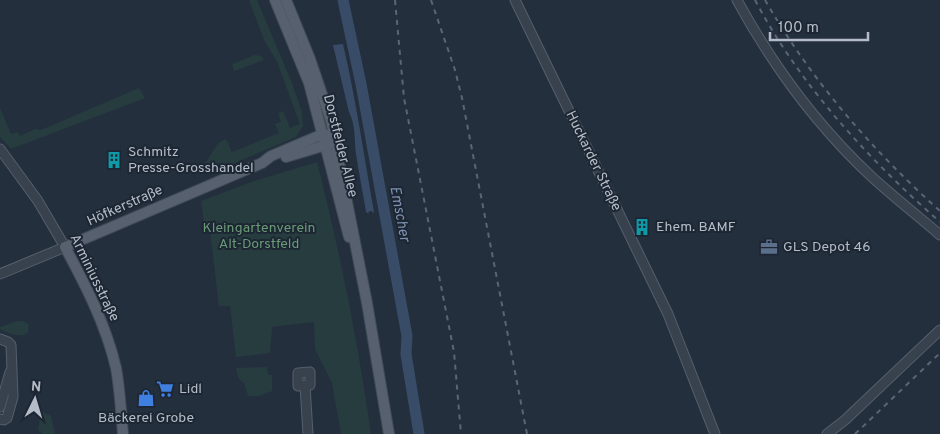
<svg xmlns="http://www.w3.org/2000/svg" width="940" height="434" font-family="Overpass,sans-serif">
  <rect width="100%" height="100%" fill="#242f3e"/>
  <!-- green -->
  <g fill="#263c3f">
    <path d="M249,0H257L292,83L302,112L303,126L296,137L209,174L208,172H199L217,145L220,142L226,139L232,152L279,133L275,124L281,122L278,113L283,111L290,128L300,124L277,62L264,40Z"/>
    <path d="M255,55L261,56L264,60L234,71L232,64Z"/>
    <path d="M139,88L145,98L11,149L0,137V108L11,134L18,132L20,136L35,129L41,130Z"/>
    <path d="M317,162C340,252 358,342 371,434H341L332,383L315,349L314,322L272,327L270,353L236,357L230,306H219L210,231H205L201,201L251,182Z"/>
    <path d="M17,321H22L29,324L28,333C18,338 9,334 0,329V327Z"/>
    <path d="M266,367L269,375H272V391L259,396H248L244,383L239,379L236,370L237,368Z"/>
    <path d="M41,411L51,416L55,434H43L38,430Z"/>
  </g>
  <!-- water -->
  <path fill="#394c67" d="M343,44C356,100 364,156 374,212L373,213L372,211L368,212L369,214L366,212C363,193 359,174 356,154C354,139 356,126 349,112L333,45Z"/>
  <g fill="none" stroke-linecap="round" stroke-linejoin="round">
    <!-- river -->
    <path stroke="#394c67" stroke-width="11" d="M343,0L361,84L407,336L406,354L419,434"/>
    <!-- minor casing -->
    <g stroke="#565f6c" stroke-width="11">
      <g id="minor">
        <path d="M515,0L668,314L715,434"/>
        <path d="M737,0C773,66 818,127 873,178C895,198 918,216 940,235"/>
        <path d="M0,149L38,201L65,247L0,274"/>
        <path d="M0,339L8,342L11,345L13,397L7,418L4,420L0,419"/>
        <path d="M310,372V385L298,386V373Z"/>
        <path d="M305,385L308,434"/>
        <path d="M0,407L10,372"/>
        <path d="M827,434L845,420L940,330"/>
      </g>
    </g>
    <!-- major casing -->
    <g stroke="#414a57" stroke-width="12">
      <g id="major">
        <path d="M275,0L309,83L349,237"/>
        <path d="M286,0L310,59L331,121L367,303L389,434"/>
        <path d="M286,157L326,145L330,141"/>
        <path d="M123,434C121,412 120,390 116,368C106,325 86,286 65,247L262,163L271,156L323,134L335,137"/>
      </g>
    </g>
    <!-- minor -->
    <use href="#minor" stroke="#38414e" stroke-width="9"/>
    <!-- major -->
    <use href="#major" stroke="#56606e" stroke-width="10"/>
    <!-- rail -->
    <g stroke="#5a6575" stroke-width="2" stroke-dasharray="5 5" stroke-linecap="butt">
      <path d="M395,0L404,98L454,352L461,434"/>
      <path d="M431,0L455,70L462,98L527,434"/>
      <path d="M755,0C800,85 868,159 940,222"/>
      <path d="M765,0C812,81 871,149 940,211"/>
      <path d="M855,434L940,353"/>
    </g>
  </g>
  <!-- icons -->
  <defs>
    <g id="building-bare" transform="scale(1.35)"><path d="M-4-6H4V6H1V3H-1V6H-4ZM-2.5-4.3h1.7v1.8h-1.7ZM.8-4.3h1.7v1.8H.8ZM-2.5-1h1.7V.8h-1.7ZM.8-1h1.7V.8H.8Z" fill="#0f9aa8" stroke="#1d2633" stroke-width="2.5" paint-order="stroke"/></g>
    <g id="office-bare" transform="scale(1.35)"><path d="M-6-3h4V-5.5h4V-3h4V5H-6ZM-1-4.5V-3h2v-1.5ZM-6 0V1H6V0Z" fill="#5c6f8a" stroke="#1d2633" stroke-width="2.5" paint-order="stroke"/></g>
    <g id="supermarket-bare" transform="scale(1.35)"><path d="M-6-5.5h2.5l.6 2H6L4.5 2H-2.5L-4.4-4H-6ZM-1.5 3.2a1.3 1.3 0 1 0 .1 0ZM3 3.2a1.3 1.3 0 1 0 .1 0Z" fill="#3f7fe0" stroke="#1d2633" stroke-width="2.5" paint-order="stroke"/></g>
    <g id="shop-bare" transform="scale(1.35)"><path d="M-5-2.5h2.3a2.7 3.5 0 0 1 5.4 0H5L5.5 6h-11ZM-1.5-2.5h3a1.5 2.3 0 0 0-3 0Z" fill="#3f7fe0" stroke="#1d2633" stroke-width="2.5" paint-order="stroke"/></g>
  </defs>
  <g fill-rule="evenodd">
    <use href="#building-bare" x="114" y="160"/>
    <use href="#building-bare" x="642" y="227"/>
    <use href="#office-bare" x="769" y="247"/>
    <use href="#supermarket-bare" x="165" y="389"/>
    <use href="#shop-bare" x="146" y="398"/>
  </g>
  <g text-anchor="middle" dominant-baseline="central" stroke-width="4" stroke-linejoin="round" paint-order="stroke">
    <!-- street labels -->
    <g font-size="14" fill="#b4bcc9" stroke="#1d2633">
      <text transform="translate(340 146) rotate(76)">Dorstfelder Allee</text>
      <text transform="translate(593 161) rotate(64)">Huckarder Straße</text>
      <text transform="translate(125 206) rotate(-24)">Höfkerstraße</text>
      <text transform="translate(94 278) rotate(64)">Arminiusstraße</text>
    </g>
    <!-- poi labels -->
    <g font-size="14" fill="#b4bcc9" stroke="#1d2633" text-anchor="start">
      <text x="128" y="152">Schmitz<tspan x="128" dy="16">Presse-Grosshandel</tspan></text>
      <text x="656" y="227">Ehem. BAMF</text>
      <text x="783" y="247">GLS Depot 46</text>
      <text x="179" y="389">Lidl</text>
      <text x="146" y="418" text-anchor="middle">Bäckerei Grobe</text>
    </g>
    <!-- park labels -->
    <g font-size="14" fill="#6b9a76" stroke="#1d2633">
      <text x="259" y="228">Kleingartenverein<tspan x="259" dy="16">Alt-Dorstfeld</tspan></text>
    </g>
    <!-- water labels -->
    <g font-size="15" font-style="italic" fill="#7c92b1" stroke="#1d2633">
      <text transform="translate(399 214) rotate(79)">Emscher</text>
    </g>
  </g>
  <!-- north arrow -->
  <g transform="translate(35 399) rotate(5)" stroke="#1d2633" stroke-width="4" paint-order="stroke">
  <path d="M0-4L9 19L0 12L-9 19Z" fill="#b4bcc9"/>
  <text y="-8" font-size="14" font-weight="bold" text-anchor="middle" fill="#b4bcc9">N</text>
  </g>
  <!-- scale -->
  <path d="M770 32v8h98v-8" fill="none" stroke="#b4bcc9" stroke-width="2.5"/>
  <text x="778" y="32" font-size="15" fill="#b4bcc9" stroke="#1d2633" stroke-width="4" paint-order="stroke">100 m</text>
</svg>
